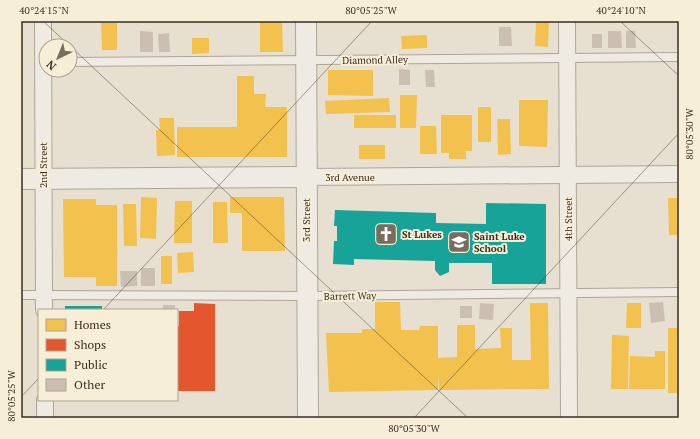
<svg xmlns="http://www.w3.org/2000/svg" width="700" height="439" font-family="'PT Serif',serif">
  <rect width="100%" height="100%" fill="#e7e0d1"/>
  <!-- homes -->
  <g fill="#f2c14e">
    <path d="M260,21H282L283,52H260Z"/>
    <path d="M536,21H549L548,47L535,46Z"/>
    <path d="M101,23H117V50H102Z"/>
    <path d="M427,35V48L402,49L401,36Z"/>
    <path d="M192,38H209V53L192,54Z"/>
    <path d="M328,70H373V96L328,95Z"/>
    <path d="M237,76H254V94H266L265,107H287V157H177V127H237Z"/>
    <path d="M400,95H417L416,128H400Z"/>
    <path d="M389,98L390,112L326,114L325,101Z"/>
    <path d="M519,100H548L547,147L519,146Z"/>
    <rect x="478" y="107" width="13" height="35"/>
    <rect x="354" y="115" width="42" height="13"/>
    <path d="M441,115H472V151H466V159H449V153H441Z"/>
    <path d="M159,118H174L175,155L157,156L156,130H160Z"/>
    <path d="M497,119H510L511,154L498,155Z"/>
    <path d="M420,126H436L437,154H420Z"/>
    <rect x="359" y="145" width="26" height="14"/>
    <path d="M141,197L157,198L156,239L140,238Z"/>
    <path d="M230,197H284L285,251H242V213H230Z"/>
    <path d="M668,198H679V235H669Z"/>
    <path d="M63,199H96V205H117V286H96V277H64Z"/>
    <path d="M175,201H192V243H174Z"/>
    <path d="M213,202H227L228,243H213Z"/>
    <path d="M123,204H136L137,246H124Z"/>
    <path d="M193,252L194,272L178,273L177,253Z"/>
    <rect x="161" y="256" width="11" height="28"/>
    <path d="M375,302H400L401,330H419L420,326H438V358L457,357V325H475V349L501,348L500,328H512V360H531L530,303H548L549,389L439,390L438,374V390L329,392L326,333H362V329H375Z"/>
    <path d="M627,303H641V328H626Z"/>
    <rect x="668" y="328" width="11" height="65"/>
    <path d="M612,335L629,336L628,389H611Z"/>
    <path d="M655,351H665V389H629L630,356L655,357Z"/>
  </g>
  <!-- shops -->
  <path fill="#e4572e" d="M194,303L215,304V391H177V326H179V311H194Z"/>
  <!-- public -->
  <g fill="#17a398">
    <path d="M486,203L546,204V284H492V263H449V272L440,276L435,270V261L354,259V265L333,264L334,241H337V226H334L335,210L436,213V223L486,224Z"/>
    <rect x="65" y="306" width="37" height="4"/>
  </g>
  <!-- building -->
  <g fill="#cbbfb2">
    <path d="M499,27H511L512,46H499Z"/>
    <path d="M140,31L153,32V52H140Z"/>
    <path d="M608,31H621L622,48H608Z"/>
    <path d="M626,31H635L636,48H626Z"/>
    <path d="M169,33L170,52H159L158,34Z"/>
    <rect x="592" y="34" width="10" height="14"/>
    <path d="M399,69L410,70V85H399Z"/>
    <path d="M425,70H434L435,87H426Z"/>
    <rect x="141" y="268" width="14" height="18"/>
    <path d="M120,271H137V286L121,287Z"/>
    <path d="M663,302L665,321L651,323L649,303Z"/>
    <path d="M480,303L494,304L493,320L479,319Z"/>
    <rect x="163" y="305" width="12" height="5"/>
    <rect x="460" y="306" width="12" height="12"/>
  </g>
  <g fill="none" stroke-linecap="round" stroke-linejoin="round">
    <!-- service casing -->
    <g stroke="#ada599" stroke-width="10">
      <g id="service">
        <path d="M70,62L679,57"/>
        <path d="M21,295L307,296L679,292"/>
      </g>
    </g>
    <!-- minor casing -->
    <g stroke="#ada599" stroke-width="18">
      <g id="minor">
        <path d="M43,21L44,310"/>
        <path d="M567,21L569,418"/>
        <path d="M306,177L679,174"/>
        <path d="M45,400V418"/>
      </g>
    </g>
    <!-- tertiary casing -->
    <g stroke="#ada599" stroke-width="22">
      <g id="tertiary">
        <path d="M306,21L308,418"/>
        <path d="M21,179L306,177"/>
      </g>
    </g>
    <!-- service -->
    <use href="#service" stroke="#efebe3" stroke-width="8"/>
    <!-- minor -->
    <use href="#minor" stroke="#efebe3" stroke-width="16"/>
    <!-- tertiary -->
    <use href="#tertiary" stroke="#efebe3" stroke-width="20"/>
  </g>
  <!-- ticks -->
  <path fill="none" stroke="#3d2e20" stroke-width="1" stroke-opacity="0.45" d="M43,21L70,46M620,21L679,76M70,46L468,418M103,310L372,21M21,397L39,378M414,418L679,133"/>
  <!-- icons -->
  <defs>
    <g id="church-square" transform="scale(1.15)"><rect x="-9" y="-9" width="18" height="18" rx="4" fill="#786c5e" stroke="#f7eed8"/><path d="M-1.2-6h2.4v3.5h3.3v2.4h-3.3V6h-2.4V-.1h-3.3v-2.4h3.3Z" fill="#fff"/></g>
    <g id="school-square" transform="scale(1.15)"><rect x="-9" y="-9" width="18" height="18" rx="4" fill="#786c5e" stroke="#f7eed8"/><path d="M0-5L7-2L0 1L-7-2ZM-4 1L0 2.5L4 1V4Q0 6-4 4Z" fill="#fff"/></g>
  </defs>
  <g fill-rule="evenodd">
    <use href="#church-square" x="386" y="234"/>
    <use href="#school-square" x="459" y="242"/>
  </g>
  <g text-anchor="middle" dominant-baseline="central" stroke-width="4" stroke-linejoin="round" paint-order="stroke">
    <!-- street labels -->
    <g font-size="10" fill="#3d2e20" stroke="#f7eed8">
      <text transform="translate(375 60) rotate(-1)">Diamond Alley</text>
      <text transform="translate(43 165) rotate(-90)">2nd Street</text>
      <text x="350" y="177">3rd Avenue</text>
      <text transform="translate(568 219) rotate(-90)">4th Street</text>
      <text transform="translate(306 220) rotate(-90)">3rd Street</text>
      <text transform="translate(350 296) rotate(-1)">Barrett Way</text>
    </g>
    <!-- poi labels -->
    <g font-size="10" font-weight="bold" fill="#3d2e20" stroke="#f7eed8" text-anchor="start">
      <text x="402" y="234">St Lukes</text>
      <text x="474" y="236">Saint Luke<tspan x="474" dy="12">School</tspan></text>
    </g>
  </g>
  <!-- border -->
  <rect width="700" height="439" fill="none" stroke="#f7eed8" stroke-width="44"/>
  <!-- legend -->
  <rect x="38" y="309" width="140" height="92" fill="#f7eed8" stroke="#ada18e"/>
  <rect x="46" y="319" width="20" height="12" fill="#f2c14e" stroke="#ada18e"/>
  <text x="74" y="329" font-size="12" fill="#3d2e20">Homes</text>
  <rect x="46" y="339" width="20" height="12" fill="#e4572e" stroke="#ada18e"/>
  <text x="74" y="349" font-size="12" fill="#3d2e20">Shops</text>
  <rect x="46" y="359" width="20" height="12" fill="#17a398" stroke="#ada18e"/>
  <text x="74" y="369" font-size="12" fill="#3d2e20">Public</text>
  <rect x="46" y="379" width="20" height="12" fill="#cbbfb2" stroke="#ada18e"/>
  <text x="74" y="389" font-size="12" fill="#3d2e20">Other</text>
  <!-- north arrow -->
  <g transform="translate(58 58) rotate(223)"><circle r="19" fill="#f7eed8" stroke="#ada18e"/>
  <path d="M0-3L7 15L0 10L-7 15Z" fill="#786c5e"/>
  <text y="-6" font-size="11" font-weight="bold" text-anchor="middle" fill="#3d2e20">N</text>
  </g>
  <rect x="22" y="22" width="656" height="395" fill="none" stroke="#3d2e20" stroke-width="1.5"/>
  <g font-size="10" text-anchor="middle" fill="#3d2e20">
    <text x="44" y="14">40°24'15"N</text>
    <text x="371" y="14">80°05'25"W</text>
    <text x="621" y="14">40°24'10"N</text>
    <text transform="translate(689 134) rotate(-90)" y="4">80°05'30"W</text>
    <text transform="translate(11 396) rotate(-90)" y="4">80°05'25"W</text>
    <text x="414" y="432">80°05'30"W</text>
  </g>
</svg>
